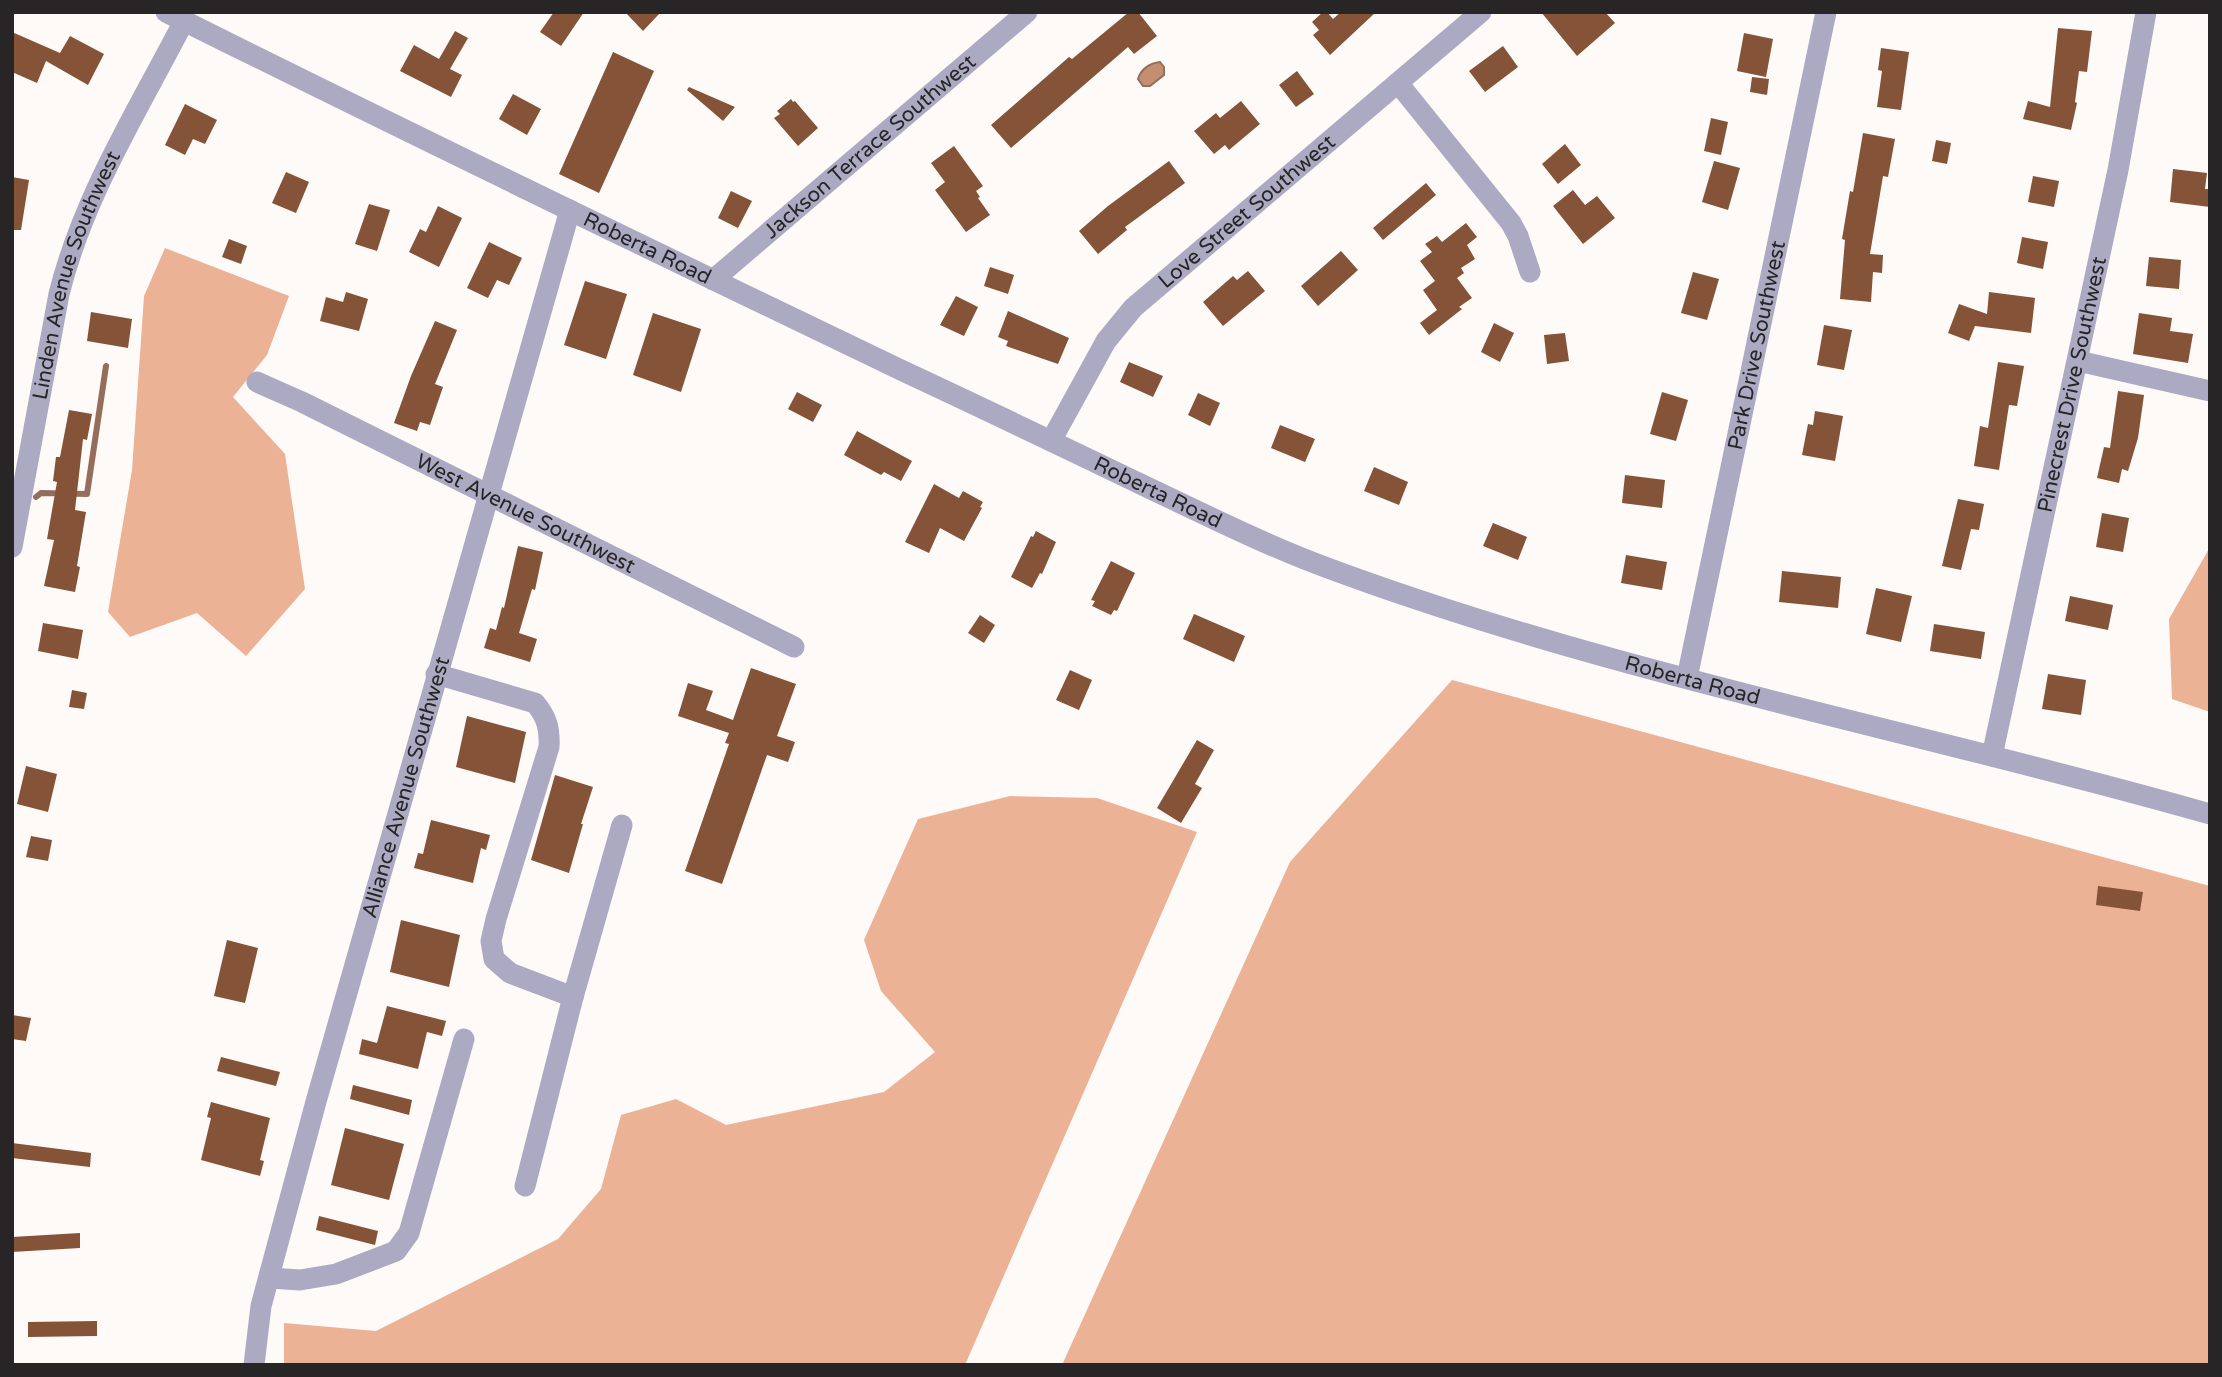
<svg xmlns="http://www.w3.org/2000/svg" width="2222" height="1377" font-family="'Varela Round',sans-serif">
  <rect width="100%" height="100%" fill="#fefaf8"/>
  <!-- forest -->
  <g fill="#ebb295">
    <path d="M165,248L289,296L267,355L233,397L285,454L305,589L246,656L197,613L130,637L108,612L132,470L144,296Z"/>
    <path d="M2210,547V712L2172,699L2169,619Z"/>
    <path d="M1452,680L2210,886V1365H1062L1290,862Z"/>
    <path d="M1010,796L1097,798L1197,832L965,1365H284V1323L376,1331L558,1239L601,1189L621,1115L676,1099L726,1125L884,1092L935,1052L881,991L864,940L918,819Z"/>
  </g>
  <!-- water -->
  <path fill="#c48e72" stroke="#956e5b" stroke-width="2" d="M1160,62L1164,67V75L1150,86H1143L1138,79C1141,69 1150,63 1160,62Z"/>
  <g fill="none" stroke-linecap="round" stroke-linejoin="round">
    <!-- stream -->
    <path stroke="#956e5b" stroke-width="6" d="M36,497L41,493L87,494L106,366"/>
  </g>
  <!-- building -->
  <g fill="#845338">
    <path d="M554,12H584L561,46L540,32Z"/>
    <path d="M625,12H661L643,31Z"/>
    <path d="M1129,12H1138L1157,36L1134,54L1128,47L1011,148L991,125L1069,57L1072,59Z"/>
    <path d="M1323,12H1327L1333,19L1341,12H1376L1330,55L1313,35L1319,30L1312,22Z"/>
    <path d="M1541,12H1605L1615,23L1577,56Z"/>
    <path d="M2058,28L2092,31L2087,72L2079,71L2075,102L2077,103L2071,130L2023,119L2028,101L2050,107Z"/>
    <path d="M455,31L468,38L450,69L462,75L451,97L400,71L414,45L439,59Z"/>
    <path d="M12,32L60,53L70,36L104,54L88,85L46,61L37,83L12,72Z"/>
    <path d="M1744,33L1773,39L1766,77L1737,71Z"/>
    <path d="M1503,46L1518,67L1485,92L1469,71Z"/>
    <path d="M1881,48L1909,52L1901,110L1877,107L1882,71L1878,70Z"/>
    <path d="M613,52L654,71L599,193L559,174Z"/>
    <path d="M1297,71L1314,94L1296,107L1279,85Z"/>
    <path d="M1752,77L1769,79L1767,95L1750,92Z"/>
    <path d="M689,87L735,107L723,121L687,90Z"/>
    <path d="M513,94L541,109L527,135L499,119Z"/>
    <path d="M791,99L793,102L795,101L818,128L798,146L774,118L780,114L777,111Z"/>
    <path d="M1241,101L1260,124L1229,150L1225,145L1214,154L1194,131L1216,113L1220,118Z"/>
    <path d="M185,104L217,120L205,144L193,139L185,155L165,145Z"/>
    <path d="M1711,118L1728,122L1721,155L1704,151Z"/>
    <path d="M1863,133L1895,139L1888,177L1883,176L1870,254L1883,255L1882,273L1873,272L1871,302L1840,299L1845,240L1842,239L1850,191L1853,192Z"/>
    <path d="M1936,140L1951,143L1947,164L1932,161Z"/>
    <path d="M1565,144L1581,165L1558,184L1542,164Z"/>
    <path d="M954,146L983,186L976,191L980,197L978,198L990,215L966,232L935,190L945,182L931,163Z"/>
    <path d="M1169,161L1185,183L1125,227L1127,230L1098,254L1079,231L1108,206Z"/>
    <path d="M1714,161L1740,168L1728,210L1702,202Z"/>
    <path d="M2173,169L2207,173L2205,189H2210V207L2170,202Z"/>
    <path d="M286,172L309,182L296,213L272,203Z"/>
    <path d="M2033,176L2059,181L2054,207L2028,202Z"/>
    <path d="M12,177L29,180L21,230H12Z"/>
    <path d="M1426,183L1436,195L1383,240L1373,228Z"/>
    <path d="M1573,190L1585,205L1597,196L1615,218L1583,244L1553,206Z"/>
    <path d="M731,191L752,201L738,228L718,218Z"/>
    <path d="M369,204L390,210L377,251L355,244Z"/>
    <path d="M438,206L462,218L439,267L409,252L420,229L426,232Z"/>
    <path d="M1466,223L1477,237L1467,245L1475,259L1461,268L1464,273L1457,278L1472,298L1459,307L1462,309L1429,335L1420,323L1437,310L1423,290L1435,281L1420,261L1432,252L1425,244L1437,236L1442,242Z"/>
    <path d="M2022,237L2048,242L2043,269L2017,263Z"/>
    <path d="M229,239L247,246L241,264L222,257Z"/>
    <path d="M489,242L522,258L509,285L497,280L488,298L467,288Z"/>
    <path d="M1341,251L1358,270L1318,306L1301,286Z"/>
    <path d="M2149,257L2181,260L2179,289L2146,286Z"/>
    <path d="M990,267L1014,275L1008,294L984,286Z"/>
    <path d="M1248,271L1265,291L1223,326L1203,302L1233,276L1237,280Z"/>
    <path d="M1693,272L1719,279L1707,320L1681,313Z"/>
    <path d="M585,281L627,294L606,359L564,345Z"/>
    <path d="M346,292L368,299L359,331L320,321L326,297L343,302Z"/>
    <path d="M1989,292L2035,298L2031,333L1975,326L1969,341L1948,333L1959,304L1987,314Z"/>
    <path d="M956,296L978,307L964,336L940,325Z"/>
    <path d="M1008,311L1069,338L1058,364L1006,346L1008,341L998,337Z"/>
    <path d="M91,312L132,319L128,348L87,341Z"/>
    <path d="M653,313L701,329L681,392L633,375Z"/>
    <path d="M2139,313L2172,318L2170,331L2193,334L2188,363L2133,354Z"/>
    <path d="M435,321L457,330L435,384L443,387L430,425L420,422L417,431L394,423L411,376Z"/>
    <path d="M1494,323L1514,333L1500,362L1481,352Z"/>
    <path d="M1824,325L1852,330L1844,370L1817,365Z"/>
    <path d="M1565,333L1569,361L1547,364L1544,335Z"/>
    <path d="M1129,362L1163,376L1153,397L1120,382Z"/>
    <path d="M1998,362L2024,366L2017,406L2009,405L1999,470L1974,466L1980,426L1988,428Z"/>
    <path d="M2118,391L2144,395L2138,438L2128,471L2122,469L2119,483L2097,478L2104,447L2110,448Z"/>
    <path d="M797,392L822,405L813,422L788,409Z"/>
    <path d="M1662,392L1688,400L1676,441L1650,434Z"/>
    <path d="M1198,393L1220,403L1210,426L1188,415Z"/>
    <path d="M69,410L92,414L87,440L83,439L75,510L86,512L77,566L80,567L75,592L44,586L54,540L47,539L57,482L53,481L56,457H60Z"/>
    <path d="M1815,411L1843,416L1835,461L1802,455L1808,424L1813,425Z"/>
    <path d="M1280,425L1315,439L1305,462L1271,448Z"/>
    <path d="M857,431L912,461L901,481L884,472L881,475L844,455Z"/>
    <path d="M1374,467L1408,482L1399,505L1364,491Z"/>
    <path d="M1625,475L1665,480L1662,508L1622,503Z"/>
    <path d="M934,484L959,498L963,491L983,502L980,507L982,508L964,541L940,528L929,553L905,542Z"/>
    <path d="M1958,499L1984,504L1979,530L1971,529L1961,570L1942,566Z"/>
    <path d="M2102,513L2129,518L2123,552L2096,547Z"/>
    <path d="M1493,523L1527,537L1518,560L1483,546Z"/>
    <path d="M1036,531L1056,542L1042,574L1040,573L1032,588L1011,577L1031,536L1033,537Z"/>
    <path d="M518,546L543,552L535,590L532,589L519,633L537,639L530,662L484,648L490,628L496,630L502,607L504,608Z"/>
    <path d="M1626,555L1667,562L1662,590L1621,583Z"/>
    <path d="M1111,561L1135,573L1117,611L1114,610L1111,615L1092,606L1095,601L1091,600Z"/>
    <path d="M1782,571L1841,577L1838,608L1779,602Z"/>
    <path d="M1876,588L1912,596L1901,642L1866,634Z"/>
    <path d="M2070,596L2113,605L2108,630L2065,621Z"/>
    <path d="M1194,614L1245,636L1234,662L1183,639Z"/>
    <path d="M980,615L995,625L984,643L968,633Z"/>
    <path d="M43,623L83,630L78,659L38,651Z"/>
    <path d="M1934,624L1985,632L1981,659L1930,651Z"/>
    <path d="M751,668L796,684L777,736L795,742L788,762L767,755L722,884L685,871L729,744L725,743L729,733L678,716L688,683L713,691L706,710L733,720Z"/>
    <path d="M1070,670L1092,680L1079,710L1056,700Z"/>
    <path d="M2048,674L2086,680L2081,715L2042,709Z"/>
    <path d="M72,690L87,693L84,709L69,707Z"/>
    <path d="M467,716L526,732L515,783L456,767Z"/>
    <path d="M1197,740L1214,750L1195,784L1202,788L1181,823L1157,808Z"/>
    <path d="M26,766L57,774L48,812L17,804Z"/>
    <path d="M555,775L593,787L581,824H583L569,873L531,860Z"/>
    <path d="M431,820L490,835L486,850L481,848L473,883L414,868L418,853L423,854Z"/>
    <path d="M31,836L52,840L48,861L26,857Z"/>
    <path d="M2098,886L2143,892L2140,911L2096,905Z"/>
    <path d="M401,920L460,935L449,987L390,972Z"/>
    <path d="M227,940L258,948L245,1003L214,996Z"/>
    <path d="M387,1006L446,1021L442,1036L427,1032L418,1069L359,1054L362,1039L377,1043Z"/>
    <path d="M12,1015L31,1018L26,1041L12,1039Z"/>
    <path d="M221,1057L280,1072L276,1086L217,1071Z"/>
    <path d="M353,1085L412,1100L409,1115L350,1099Z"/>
    <path d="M211,1102L270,1118L260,1160L264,1161L260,1176L201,1160L211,1118L207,1117Z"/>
    <path d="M345,1128L404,1144L389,1200L331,1185Z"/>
    <path d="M12,1143L91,1153L90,1167L12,1158Z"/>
    <path d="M319,1216L378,1231L375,1245L316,1230Z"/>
    <path d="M80,1233V1248L12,1252V1237Z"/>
    <path d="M97,1321V1336L28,1337V1322Z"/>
  </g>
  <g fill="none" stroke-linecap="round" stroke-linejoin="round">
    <!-- minor -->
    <g stroke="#acaac3" stroke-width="21">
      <path id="s1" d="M166,12C411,134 657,253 903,371C987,410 1070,450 1153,490C1210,517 1266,545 1325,567C1612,674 1916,730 2210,814"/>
      <path d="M1398,83L1511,223L1518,236L1530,272"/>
      <path id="s2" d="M713,280L1027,12"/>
      <path d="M2078,361L2210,391"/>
      <path id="s3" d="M257,382L302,402L794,647"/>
      <path id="s4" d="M1051,441L1106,341L1133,308L1481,12"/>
      <path id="s5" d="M12,547L59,294C83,197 138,110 184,21"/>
      <path d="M436,674L535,703C547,717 550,729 549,747L496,919L491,941L494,959L510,973L573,997"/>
      <path id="s6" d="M1687,678L1826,12"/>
      <path id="s7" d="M1992,756L2118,170L2146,12"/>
      <path d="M525,1186L573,997L622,825"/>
      <path d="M270,1278L300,1280L336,1274L396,1251L409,1233L464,1039"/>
      <path id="s8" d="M254,1365L261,1306L317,1098L570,210"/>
    </g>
  </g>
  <g text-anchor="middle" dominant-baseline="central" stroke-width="7" stroke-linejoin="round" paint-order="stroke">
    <!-- street labels -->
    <g font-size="21" fill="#272525" stroke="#fff">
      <text stroke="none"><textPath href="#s2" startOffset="206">Jackson Terrace Southwest</textPath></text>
      <text stroke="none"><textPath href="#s4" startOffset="306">Love Street Southwest</textPath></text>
      <text stroke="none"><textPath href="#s1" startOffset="536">Roberta Road</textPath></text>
      <text stroke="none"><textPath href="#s5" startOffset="280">Linden Avenue Southwest</textPath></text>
      <text stroke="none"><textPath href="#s6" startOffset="340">Park Drive Southwest</textPath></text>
      <text stroke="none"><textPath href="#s7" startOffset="380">Pinecrest Drive Southwest</textPath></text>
      <text stroke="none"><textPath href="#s1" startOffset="1102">Roberta Road</textPath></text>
      <text stroke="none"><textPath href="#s3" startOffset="299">West Avenue Southwest</textPath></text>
      <text stroke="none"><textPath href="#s1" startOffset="1670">Roberta Road</textPath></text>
      <text stroke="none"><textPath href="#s8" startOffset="598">Alliance Avenue Southwest</textPath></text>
    </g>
  </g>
  <!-- border -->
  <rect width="2222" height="1377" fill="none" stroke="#272525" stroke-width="28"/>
</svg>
